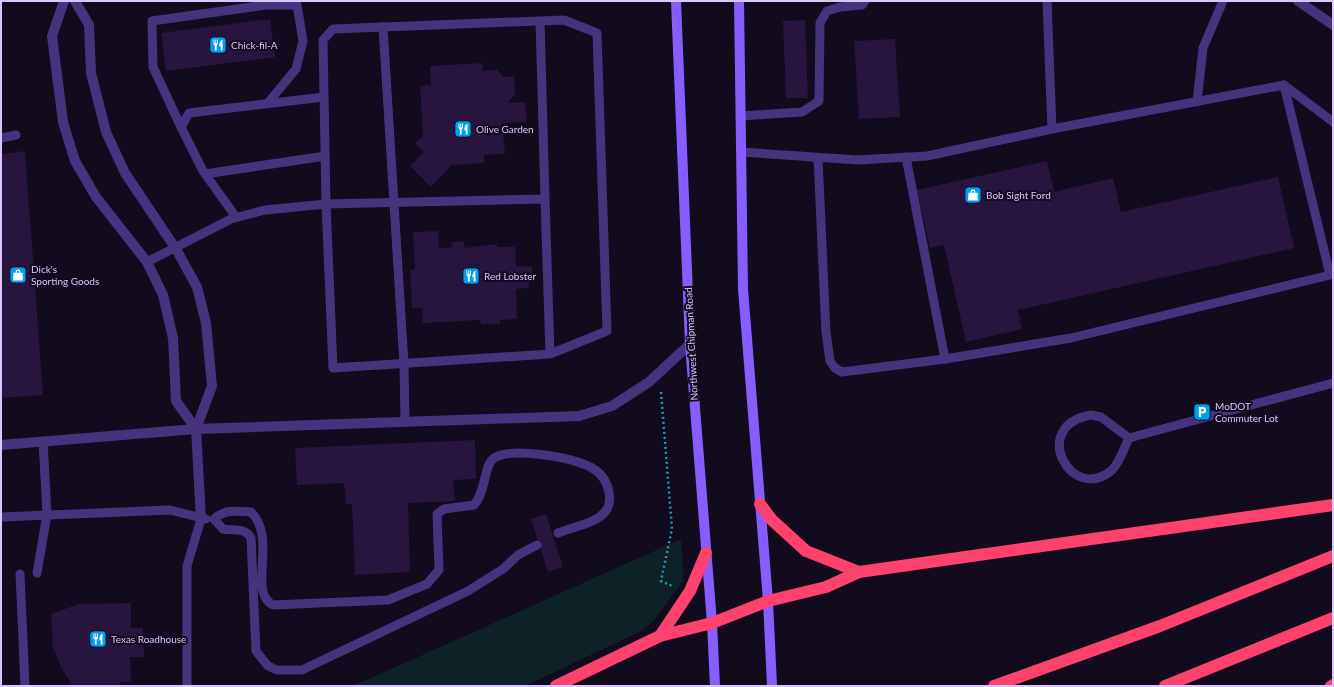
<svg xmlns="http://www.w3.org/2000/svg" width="1334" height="687" font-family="Lato,sans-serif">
  <rect width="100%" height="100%" fill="#120a1d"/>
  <!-- green -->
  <path fill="#0d2127" d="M681,539L684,580L655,619L643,630L629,637L525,686H353Z"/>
  <!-- building -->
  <g fill="#27153e">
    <path d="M270,19L275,57L166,71L161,33Z"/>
    <path d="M805,20L808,98H786L783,21Z"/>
    <path d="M895,39L900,117L859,119L854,41Z"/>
    <path d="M482,63L483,71L497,70L504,77L514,76L515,94L507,103L525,102L527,122L502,123L505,154L484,155L485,163L452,165L431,187L410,166L424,152L415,143L423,136L420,86L431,85L430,66Z"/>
    <path d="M25,151L43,395L1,398V154Z"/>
    <path d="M1047,161L1054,192L1113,178L1121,212L1278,177L1294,248L1018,310L1022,329L966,342L944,245L930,248L917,190Z"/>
    <path d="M438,231L439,248L452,247L451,242L464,241V248L497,244V247H515L516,266L532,267L533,282H529V288L516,289L517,319L500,320V324H481L480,320L423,323L422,308H412L410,270L415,269L413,232Z"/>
    <path d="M475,440L476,479L453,480L455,501L408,503L410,572L355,575L352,504H346L344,483L297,485L295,448Z"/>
    <path d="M546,514L563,567L548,572L531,519Z"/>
    <path d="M131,603V628H143L144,657H130L131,682H120L119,686H70L71,683L61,667L53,648L51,614L79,604Z"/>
  </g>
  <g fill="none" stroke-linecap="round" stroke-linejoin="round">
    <!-- path -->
    <path stroke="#269ab3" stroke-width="2.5" stroke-dasharray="2 3" stroke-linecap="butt" d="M661,392L672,529L661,581L672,586"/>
    <!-- service -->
    <g stroke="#47327e" stroke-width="9">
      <path d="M540,21L545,199"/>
      <path d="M383,27L404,364L405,422"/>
      <path d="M1284,85L1333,122"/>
      <path d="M1197,102L1203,48L1223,1"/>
      <path d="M740,116L802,112L819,101L820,23L827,11L840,7L862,5L865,1"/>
      <path d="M181,127L153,67L152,21L266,5H297L303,41L296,69L267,104"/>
      <path d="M1,138L16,135"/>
      <path d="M741,152L858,160L927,156L1052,129L1047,1"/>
      <path d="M906,157L945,359L1071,338L1330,275L1284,85L1052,129"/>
      <path d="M818,158L826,332L830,361L835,368L842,372L945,359"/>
      <path d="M205,174L325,156"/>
      <path d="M236,217L203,171L181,127L189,113L324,97"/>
      <path d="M147,262L231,219L265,210L326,204L545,199L550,354L607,331L597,33L564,20L333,29L323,40L326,204L333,368L550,354"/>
      <path d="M1091,415L1101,417L1129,438C1124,448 1120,462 1112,470C1072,505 1028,426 1091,415Z"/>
      <path d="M1129,438L1333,383"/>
      <path d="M1,517L170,510L206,519"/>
      <path d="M537,545L518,555L503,569L468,591L302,670H277L268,666L256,651L251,538C245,527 234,531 223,529L214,519C225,509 237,511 251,512C278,538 247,592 273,605L388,600L427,584L439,570L437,514L444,509L474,505C486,492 484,464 494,458C512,447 573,457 592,468C601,473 607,482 609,492C610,499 610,507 605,512C595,524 572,527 558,533"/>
      <path d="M37,573L47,514L43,441"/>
      <path d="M20,574L25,686"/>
      <path d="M187,686V566L201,519"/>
    </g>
    <!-- minor -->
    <g stroke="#47327e" stroke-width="10">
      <path d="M64,1L52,36L63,122L75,161L96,197L147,262L163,295L173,338L176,401L196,429"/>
      <path d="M75,1L89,25L91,73L106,132L125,173L176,249L197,287L206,323L212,386L196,429L201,519"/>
      <path d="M1,445L196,429L579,416L612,406L649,382L690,344"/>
    </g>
    <!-- tertiary -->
    <path stroke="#47327e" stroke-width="10" d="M1298,1L1333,25"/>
    <!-- secondary -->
    <g stroke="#885dff" stroke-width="10">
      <path d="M676,1L690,344L712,623L715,686"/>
      <path d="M739,1L743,289L768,601L772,686"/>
    </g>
    <!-- motorway -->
    <g stroke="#ff416e" stroke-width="12">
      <path d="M760,504L772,520L806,551L859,572"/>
      <path d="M660,636L690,591L706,553"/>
      <path d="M556,686L660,636L712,623L768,601L826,587L859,572L1333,505"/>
      <path d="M994,686L1160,626L1333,556"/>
      <path d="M1165,686L1333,618"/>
      <path d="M1331,686L1333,685"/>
    </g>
  </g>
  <!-- icons -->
  <defs>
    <g id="restaurant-square" transform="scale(0.9)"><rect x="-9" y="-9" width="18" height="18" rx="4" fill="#009ff1" stroke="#120a1d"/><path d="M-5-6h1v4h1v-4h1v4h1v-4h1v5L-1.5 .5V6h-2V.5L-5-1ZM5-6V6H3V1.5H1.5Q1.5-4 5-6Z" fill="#fff"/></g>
    <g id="shop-square" transform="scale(0.9)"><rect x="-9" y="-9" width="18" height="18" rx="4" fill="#009ff1" stroke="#120a1d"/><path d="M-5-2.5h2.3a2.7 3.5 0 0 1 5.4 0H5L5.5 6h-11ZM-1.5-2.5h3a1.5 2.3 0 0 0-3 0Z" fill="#fff"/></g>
    <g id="parking-square" transform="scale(0.9)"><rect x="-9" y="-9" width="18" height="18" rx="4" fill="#009ff1" stroke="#120a1d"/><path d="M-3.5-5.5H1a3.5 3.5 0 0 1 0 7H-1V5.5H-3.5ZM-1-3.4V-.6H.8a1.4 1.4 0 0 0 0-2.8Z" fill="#fff"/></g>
  </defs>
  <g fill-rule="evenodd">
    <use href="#restaurant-square" x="218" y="45"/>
    <use href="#restaurant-square" x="463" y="129"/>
    <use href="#shop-square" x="973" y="195"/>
    <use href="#shop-square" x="18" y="275"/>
    <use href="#restaurant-square" x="471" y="276"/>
    <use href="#parking-square" x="1202" y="412"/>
    <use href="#restaurant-square" x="98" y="639"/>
  </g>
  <g text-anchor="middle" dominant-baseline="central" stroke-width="4" stroke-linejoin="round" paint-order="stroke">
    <!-- poi labels -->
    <g font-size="10" fill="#dac6ff" stroke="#120a1d" text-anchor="start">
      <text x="231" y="45">Chick-fil-A</text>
      <text x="476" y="129">Olive Garden</text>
      <text x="986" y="195">Bob Sight Ford</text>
      <text x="31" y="269">Dick's<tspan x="31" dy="12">Sporting Goods</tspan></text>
      <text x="484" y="276">Red Lobster</text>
      <text x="1215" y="406">MoDOT<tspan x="1215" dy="12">Commuter Lot</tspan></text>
      <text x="111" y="639">Texas Roadhouse</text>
    </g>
    <!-- street labels -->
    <g font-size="10" fill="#dac6ff" stroke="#120a1d">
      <text transform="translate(691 344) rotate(-93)">Northwest Chipman Road</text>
    </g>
  </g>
  <!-- border -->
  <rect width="1334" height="687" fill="none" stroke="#dac6ff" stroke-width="4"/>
</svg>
